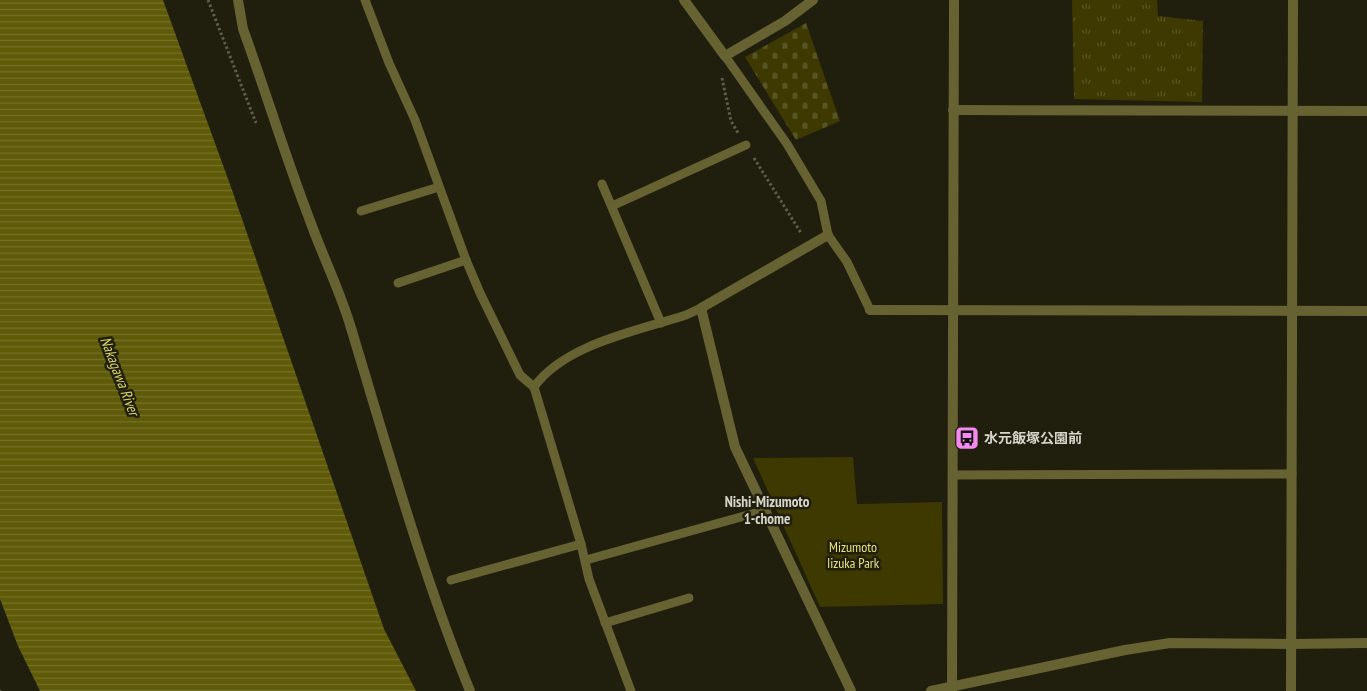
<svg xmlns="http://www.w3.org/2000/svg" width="1367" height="691" font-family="'PT Sans Narrow','Noto Sans JP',sans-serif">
  <defs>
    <pattern id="grass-tufts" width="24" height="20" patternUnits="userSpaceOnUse" patternTransform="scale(1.25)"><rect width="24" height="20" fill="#3d3901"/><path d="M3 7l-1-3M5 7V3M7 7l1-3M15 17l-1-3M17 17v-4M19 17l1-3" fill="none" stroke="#585525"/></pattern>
    <pattern id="cemetery-stones" width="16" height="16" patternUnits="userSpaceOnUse" patternTransform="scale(1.25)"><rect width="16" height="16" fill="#3d3901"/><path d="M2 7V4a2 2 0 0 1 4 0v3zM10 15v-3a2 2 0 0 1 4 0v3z" fill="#585525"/></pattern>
    <pattern id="water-rules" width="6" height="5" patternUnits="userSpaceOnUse" patternTransform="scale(1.25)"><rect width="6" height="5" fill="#5f5a08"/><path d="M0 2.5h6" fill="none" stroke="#75712b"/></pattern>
  </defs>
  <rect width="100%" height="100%" fill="#201e0d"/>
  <!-- grass -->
  <path fill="url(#grass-tufts)" d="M1072,0H1157L1158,16L1203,21L1202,102L1074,99Z"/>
  <!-- cemetery -->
  <path fill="url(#cemetery-stones)" d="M806,23L840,121L796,140L745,57Z"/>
  <!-- park -->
  <path fill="#3d3901" d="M853,457L857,504L942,502L943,604L820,607L753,458Z"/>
  <!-- water -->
  <path fill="url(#water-rules)" d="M0,0H163L232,190L384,629L416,691H40L18,646L0,599Z"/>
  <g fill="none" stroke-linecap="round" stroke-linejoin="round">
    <!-- path -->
    <g stroke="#5e5d4d" stroke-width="3" stroke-dasharray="2.5 2.5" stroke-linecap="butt">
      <path d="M208,0L256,123"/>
      <path d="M722,78L731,121L738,133"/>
      <path d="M754,158L801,233"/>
      <path d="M0,690V691"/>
    </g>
    <!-- service -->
    <g stroke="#666231" stroke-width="9">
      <path d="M365,0L389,63L415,120L466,260L480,293L520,375L534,387L581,544L589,579L631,691"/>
      <path d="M725,56L787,144L821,201L828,235L847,262L870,310"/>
      <path d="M602,184L661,323"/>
      <path d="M612,206L746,145"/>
      <path d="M361,211L439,187"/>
      <path d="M398,283L466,260"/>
      <path d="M534,387C565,344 637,331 686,315L701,308"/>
      <path d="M953,475L1292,474"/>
      <path d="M586,560L766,510"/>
      <path d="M451,580L581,544"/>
      <path d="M605,623L689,598"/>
    </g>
    <!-- minor -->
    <g stroke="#666231" stroke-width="10">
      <path d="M238,0L243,29C266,92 285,156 309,218C322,255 340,290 351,328C388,450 422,573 470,691"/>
      <path d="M684,0L725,56L785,21L813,0"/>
      <path d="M953,110L1367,111"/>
      <path d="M828,235L701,308L735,447L851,691"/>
      <path d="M870,310L1367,311"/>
      <path d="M931,691L1125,650L1170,643L1291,644L1367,643"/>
      <path d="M1291,691L1293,0"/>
    </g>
    <!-- tertiary -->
    <path stroke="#666231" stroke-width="10" d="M952,691L954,0"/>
  </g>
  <!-- icons -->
  <defs>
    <g id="bus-square" transform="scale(1.25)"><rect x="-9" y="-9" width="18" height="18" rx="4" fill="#f489f0" stroke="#201e0d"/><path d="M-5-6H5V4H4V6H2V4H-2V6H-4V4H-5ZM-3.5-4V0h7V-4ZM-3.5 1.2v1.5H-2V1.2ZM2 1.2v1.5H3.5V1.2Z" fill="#111"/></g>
  </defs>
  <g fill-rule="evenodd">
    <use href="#bus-square" x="967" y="438"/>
  </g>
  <g text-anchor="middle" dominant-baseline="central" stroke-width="5" stroke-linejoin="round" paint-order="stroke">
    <!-- poi labels -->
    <g font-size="14" font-weight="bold" fill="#d5d5c9" stroke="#201e0d" text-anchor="start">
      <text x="984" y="438">水元飯塚公園前</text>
    </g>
    <!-- park labels -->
    <g font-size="14" fill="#e9e27d" stroke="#201e0d">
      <text x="853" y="547">Mizumoto<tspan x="853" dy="16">Iizuka Park</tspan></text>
    </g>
    <!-- water labels -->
    <g font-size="15" font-style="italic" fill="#d8d06b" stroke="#201e0d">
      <text transform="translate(120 376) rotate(69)">Nakagawa River</text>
    </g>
    <!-- neighbourhood labels -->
    <g font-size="15" font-weight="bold" fill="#d5d5c9" stroke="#201e0d">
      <text x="767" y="501">Nishi-Mizumoto<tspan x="767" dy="17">1-chome</tspan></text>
    </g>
  </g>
</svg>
